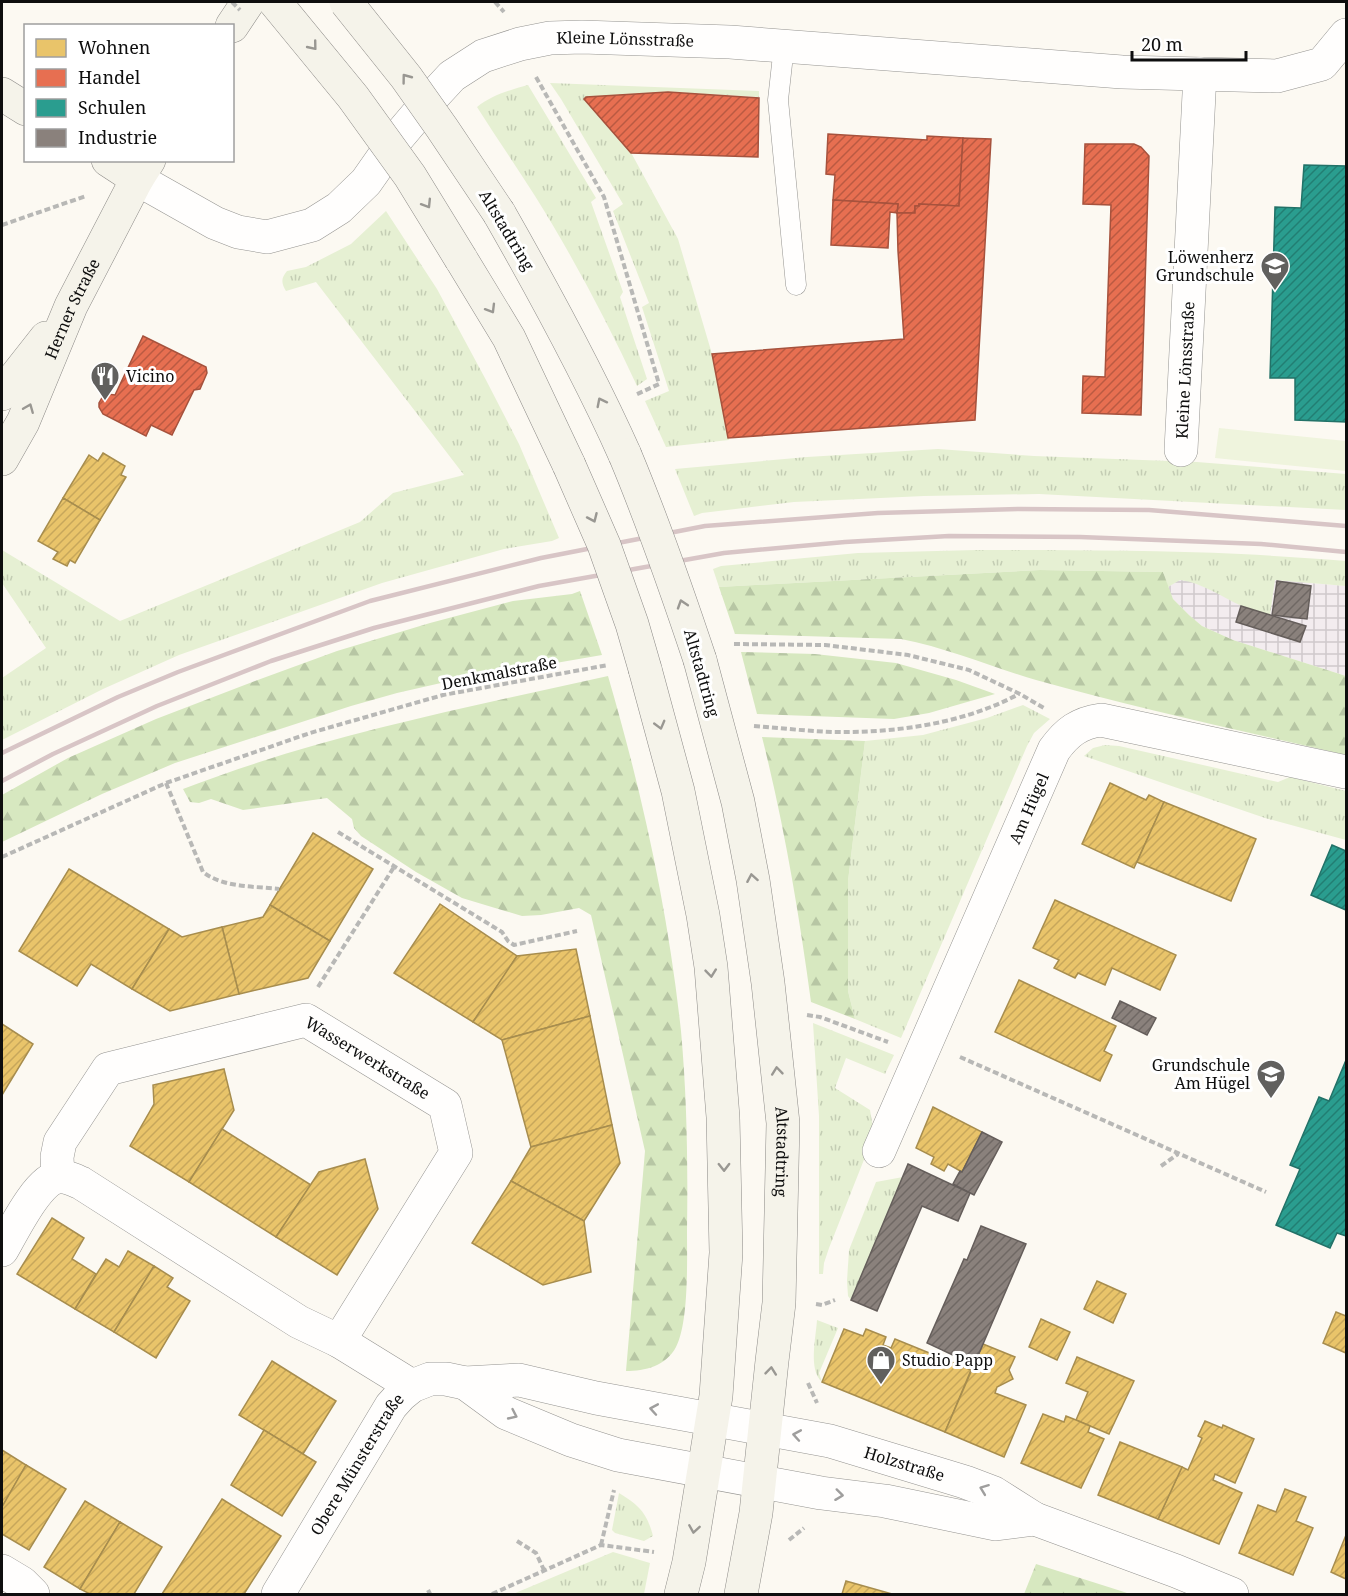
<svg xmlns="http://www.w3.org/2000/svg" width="1348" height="1596" font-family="'Noto Serif',serif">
  <defs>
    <pattern id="industrial-grid" width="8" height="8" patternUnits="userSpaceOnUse" patternTransform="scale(1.5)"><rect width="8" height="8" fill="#f3ecef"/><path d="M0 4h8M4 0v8" fill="none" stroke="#cfc9cc"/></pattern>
    <pattern id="grass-tufts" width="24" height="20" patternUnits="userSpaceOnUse" patternTransform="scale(1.5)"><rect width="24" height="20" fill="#e6f0d3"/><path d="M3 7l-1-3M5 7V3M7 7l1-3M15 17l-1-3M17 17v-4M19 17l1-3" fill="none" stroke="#c4cdb4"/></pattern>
    <pattern id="forest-firs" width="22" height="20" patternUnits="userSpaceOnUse" patternTransform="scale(1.5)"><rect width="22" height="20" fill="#d7e8c0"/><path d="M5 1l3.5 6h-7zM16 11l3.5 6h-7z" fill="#b7c6a4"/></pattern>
    <pattern id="homes-hatch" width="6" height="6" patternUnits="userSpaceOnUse" patternTransform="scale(1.5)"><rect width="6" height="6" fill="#e9c46a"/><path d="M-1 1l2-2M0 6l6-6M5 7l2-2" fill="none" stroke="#c7a75b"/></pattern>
    <pattern id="shops-hatch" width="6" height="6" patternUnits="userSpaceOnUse" patternTransform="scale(1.5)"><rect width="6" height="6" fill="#e76f51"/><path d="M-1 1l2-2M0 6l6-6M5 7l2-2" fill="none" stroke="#ba5a42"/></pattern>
    <pattern id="schools-hatch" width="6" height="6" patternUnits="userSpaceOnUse" patternTransform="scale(1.5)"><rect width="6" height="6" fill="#2a9d8f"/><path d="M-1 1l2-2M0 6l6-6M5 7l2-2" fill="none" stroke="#227e73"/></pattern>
    <pattern id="industry-hatch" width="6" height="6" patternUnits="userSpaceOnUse" patternTransform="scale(1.5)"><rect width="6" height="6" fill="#8a817c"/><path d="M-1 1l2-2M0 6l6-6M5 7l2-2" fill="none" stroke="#6f6864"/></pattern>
  </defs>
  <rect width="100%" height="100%" fill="#fcf9f2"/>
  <!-- industrial -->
  <path fill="url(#industrial-grid)" d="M1180,579L1190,581L1270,614L1275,580L1346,586V676L1233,640L1202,626L1189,615L1173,599L1168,587Z"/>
  <!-- grass -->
  <g fill="url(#grass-tufts)">
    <path d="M550,83L759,91V97L668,92L586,97L584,99L628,147L678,239L712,354L729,440L666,447L645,401L669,391L642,307L649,303L613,211L623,204L561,99Z"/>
    <path d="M528,85L596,198L591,202L623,292L620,297L647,379L637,386C607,321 573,257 535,196C516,166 496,137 477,107C492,95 510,90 528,85Z"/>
    <path d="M386,211L437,289L486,380L519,444L559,538L552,541L504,549L382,583L179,655L103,689L2,740V678L46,648L2,583V550L120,621L360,522L393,493L464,475L316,282L286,291C281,283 281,278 287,271L306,267L351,244Z"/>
    <path d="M938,449L1034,456L1197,462L1346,474V510L1039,494L924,496L794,502L702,513L694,516L675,469L807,457Z"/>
    <path d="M976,550C1064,550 1153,550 1241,554C1277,556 1312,558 1346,561V586L1275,580L1270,615C1261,612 1251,610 1242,606C1221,597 1203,583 1180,580L1168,587L1163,572L1040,570L719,587L713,569L721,566L858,553Z"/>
    <path d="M1023,705L1050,719L1034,733L1027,746L901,1038L855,1019L848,991V881L865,741L923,735L987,718Z"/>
    <path d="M1105,745L1119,746L1278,782L1290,777L1346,791V840L1265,818L1084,756L1093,748Z"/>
    <path d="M813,1023L894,1055L885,1074L846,1058L835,1088L870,1110L873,1128L869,1147L829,1248L824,1263L823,1274H819V1116Z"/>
    <path d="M903,1177L851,1300L848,1296L847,1281L849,1250L876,1182Z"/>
    <path d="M817,1320L838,1328L819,1373L822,1382C808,1370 816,1337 817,1320Z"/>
    <path d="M619,1493C639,1505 647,1513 653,1536L644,1541L615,1533L612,1530Z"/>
    <path d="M613,1552L650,1563L644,1594H513Z"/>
  </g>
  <!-- forest -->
  <g fill="url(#forest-firs)">
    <path d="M1040,570L1163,572L1173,599L1189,615L1202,626L1233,640L1346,676V755C1243,731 1139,709 1036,680C991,667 948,648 901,639L735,634L719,587Z"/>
    <path d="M580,591L602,655L441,683L397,693L351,706L175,763L102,794L2,842V795L68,758L156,719L255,681L337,651L430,623L513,601L572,594Z"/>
    <path d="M741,652L815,654L896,663L956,680L995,694L929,713L894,719L757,714Z"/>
    <path d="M608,676C642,792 668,910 681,1031C687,1097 688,1164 687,1230C687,1260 689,1322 676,1347C666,1366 645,1371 626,1371L645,1151L591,915L579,908L541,915L522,916L462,898L416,872L361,836L354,828L352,819L327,798L243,810L211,799L199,803L190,802L183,789C320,736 465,708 608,676Z"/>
    <path d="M762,737L865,741L848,881V991L855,1019L811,1002C799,913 784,824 762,737Z"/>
    <path d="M1036,1564L1121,1591L1130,1594H1024Z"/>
  </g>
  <!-- pitch -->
  <path fill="#eff4dd" d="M1219,428L1346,441V471L1215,458Z"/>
  <!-- homes -->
  <g fill="url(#homes-hatch)" stroke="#a78d4e" stroke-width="1.5">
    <path d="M103,453L125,466L121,475L126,477L100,520L63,498L89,455L98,461Z"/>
    <path d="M63,498L100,520L75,563L70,560L67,566L53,559L58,552L38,541Z"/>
    <path d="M1110,783L1146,800L1149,795L1164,802L1134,868L1082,844Z"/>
    <path d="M1164,802L1256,839L1231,901L1137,862Z"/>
    <path d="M313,833L373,869L330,941L270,905Z"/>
    <path d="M69,869L169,929L132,989L91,964L77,986L19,951Z"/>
    <path d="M1055,900L1176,955L1160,990L1112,968L1105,985L1078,973L1075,978L1054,968L1059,960L1033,948Z"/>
    <path d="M440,904L517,956L473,1022L394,973Z"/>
    <path d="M270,905L330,941L308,978L239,994L222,927L263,917Z"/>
    <path d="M222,927L239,994L170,1011L132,989L169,929L182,937Z"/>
    <path d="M576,949L590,1016L502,1040L473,1022L517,956Z"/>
    <path d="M1019,980L1116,1026L1104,1051L1112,1055L1100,1081L995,1032Z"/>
    <path d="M590,1016L612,1125L531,1147L502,1040Z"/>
    <path d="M2,1024L33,1044L2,1095Z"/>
    <path d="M224,1069L234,1110L189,1182L130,1146L154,1104L153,1085Z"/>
    <path d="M933,1107L982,1132L962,1172L948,1164L944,1171L931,1164L934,1157L916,1148Z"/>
    <path d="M612,1125L620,1163L584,1221L511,1181L531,1147Z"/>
    <path d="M222,1129L311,1185L276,1237L189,1182Z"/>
    <path d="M365,1159L378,1209L337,1275L276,1237L319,1172Z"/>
    <path d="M511,1181L584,1221L591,1272L543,1285L472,1243Z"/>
    <path d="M52,1218L84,1238L72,1259L96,1274L75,1309L17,1274Z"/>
    <path d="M128,1251L154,1266L114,1332L75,1309L106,1259L119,1267Z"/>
    <path d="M154,1266L173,1278L167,1287L190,1301L156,1358L114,1332Z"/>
    <path d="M1097,1281L1126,1294L1113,1323L1084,1309Z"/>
    <path d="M1336,1312L1346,1316V1353L1323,1343Z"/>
    <path d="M1041,1319L1070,1332L1057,1360L1029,1347Z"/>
    <path d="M844,1329L863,1336L866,1329L886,1337L883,1345L891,1348L895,1339L971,1370L945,1432L822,1382Z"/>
    <path d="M983,1344L1015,1357L1009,1370L1013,1379L997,1387L995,1393L1026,1405L1004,1457L945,1432Z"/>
    <path d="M1077,1357L1134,1381L1109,1434L1076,1420L1088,1392L1066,1383Z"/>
    <path d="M272,1361L336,1401L303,1454L239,1415Z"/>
    <path d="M1043,1414L1064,1422L1066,1416L1076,1420L1090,1426L1088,1432L1104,1439L1081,1488L1021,1463Z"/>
    <path d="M1205,1421L1222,1428L1223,1425L1254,1439L1235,1483L1215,1474L1213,1480L1242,1493L1219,1544L1158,1519L1182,1467L1188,1470L1202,1438L1198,1436Z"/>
    <path d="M264,1430L316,1462L282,1516L231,1485Z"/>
    <path d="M1120,1442L1182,1467L1158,1519L1098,1495Z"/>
    <path d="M2,1450L26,1465L2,1507Z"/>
    <path d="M26,1465L66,1489L29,1550L2,1534V1507Z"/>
    <path d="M1285,1489L1306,1497L1296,1521L1313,1528L1293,1575L1239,1553L1258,1505L1276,1512Z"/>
    <path d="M222,1499L281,1536L244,1594H162Z"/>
    <path d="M85,1501L120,1522L80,1589L44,1567Z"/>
    <path d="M120,1522L162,1547L134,1594H90L80,1589Z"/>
    <path d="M1346,1535V1579L1331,1572Z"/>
    <path d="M846,1581L892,1594H842Z"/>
  </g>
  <!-- shops -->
  <g fill="url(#shops-hatch)" stroke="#a6523d" stroke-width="1.5">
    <path d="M668,92L759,98L758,157L631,153L584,99L586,97Z"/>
    <path d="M828,134L927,140V136L963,138L959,206L919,204V206H915V213H897L898,204L833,200L835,175L826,174Z"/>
    <path d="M963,138L991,139L975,420L728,438L712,354L904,339L898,251L897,213H915V206H919V204L959,206Z"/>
    <path d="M1085,144H1134L1141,147L1149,156L1141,415L1082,413L1083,376L1105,377L1111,205L1083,204Z"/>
    <path d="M833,200L898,204L897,213L890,212L888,248L831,245Z"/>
    <path d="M143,336L206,367L207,373L200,389L194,390L172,435L151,425L146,436L103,414L99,407V403L103,396L107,394L115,395Z"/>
  </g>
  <!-- schools -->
  <g fill="url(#schools-hatch)" stroke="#227268" stroke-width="1.5">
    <path d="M1304,165L1346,166V422L1295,420V378H1270L1275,207L1301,208Z"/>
    <path d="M1332,845L1346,851V910L1311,895Z"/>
    <path d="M1346,1060V1236L1337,1233L1330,1248L1276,1225L1300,1169L1290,1165L1319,1097L1329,1101Z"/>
  </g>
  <!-- industry -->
  <g fill="url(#industry-hatch)" stroke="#655e5b" stroke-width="1.5">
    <path d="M1277,581L1311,586L1307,619L1272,615Z"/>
    <path d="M1241,606L1306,626L1300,642L1236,622Z"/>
    <path d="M1120,1001L1156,1018L1147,1035L1112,1018Z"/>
    <path d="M982,1132L1002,1142L974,1195L953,1184L960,1171L962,1172Z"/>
    <path d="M908,1164L970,1193L958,1221L922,1206L877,1311L851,1300Z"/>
    <path d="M981,1226L1026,1244L974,1365L927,1343L964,1259L967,1260Z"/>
  </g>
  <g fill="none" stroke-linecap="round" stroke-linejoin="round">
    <!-- lane casing -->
    <g stroke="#959491" stroke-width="21">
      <path id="lane" d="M784,46L778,100L796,285"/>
    </g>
    <!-- street casing -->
    <g stroke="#959491" stroke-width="34">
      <g id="street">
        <path id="s1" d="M137,179L215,223L238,232L267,237L312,225L339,208L366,182L394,142L427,103L452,76L483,56L520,44L550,38L582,37L730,42L1122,72L1277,76L1322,64L1346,35"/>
        <path id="s2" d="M1181,450L1200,74"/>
        <path id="s3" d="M879,1151L1054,750C1067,732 1079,723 1101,720L1346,772"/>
        <path id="s4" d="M58,1177L57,1157L60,1142L108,1069L306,1020L445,1105L456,1153L339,1341"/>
        <path d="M2,1250C12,1233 38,1179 58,1177C66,1176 74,1180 81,1183L299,1322L339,1341L412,1386"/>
        <path d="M465,1383L506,1413L571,1440L618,1455L821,1493L885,1501L996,1524L1035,1519"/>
        <path d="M2,1571L22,1583L33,1594"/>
        <path id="s5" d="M278,1594L391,1406L401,1395L412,1386L430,1379H446L465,1383L519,1380L596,1398L830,1441L965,1482L994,1493L1035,1519L1176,1571L1232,1594"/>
      </g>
    </g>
    <!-- secondary casing -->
    <g stroke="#8c8a87" stroke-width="34">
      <g id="secondary">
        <path d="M232,26L248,2"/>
        <path d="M2,94L26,109"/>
        <path d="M108,160L137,179"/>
        <path d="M499,213C544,292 588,372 625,455"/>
        <path d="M461,259L509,338L569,465"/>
        <path d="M2,394L46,338"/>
        <path id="s6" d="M2,459L23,422L71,306L137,179L149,160"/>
        <path id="s7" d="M700,660L738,802L753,880L768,983L783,1123L779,1303L772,1361L756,1513L741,1594"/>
        <path d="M645,669L678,791L703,915L711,967L723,1117L726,1253L716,1396L689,1562L681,1594"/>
      </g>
    </g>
    <!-- path -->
    <g stroke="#b8b8b6" stroke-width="4" stroke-dasharray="6 3" stroke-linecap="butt">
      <path d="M495,2L504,12"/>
      <path d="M536,77L604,197L659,384L635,395"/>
      <path d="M2,225L86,196"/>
      <path d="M734,644L825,645L908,655L969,670L1020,694L1044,708"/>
      <path d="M754,726C780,728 806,731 832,732C895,733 963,724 1019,694"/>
      <path d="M166,783L203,872C224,888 254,886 279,889"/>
      <path d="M338,832L502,932L508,941L514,945L577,931"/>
      <path d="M2,857L166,783L310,733L443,695L608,665"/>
      <path d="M318,987L394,867"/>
      <path d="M807,1015L820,1017L888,1042"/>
      <path d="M960,1057L1266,1192"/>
      <path d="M1161,1166L1178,1154"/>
      <path d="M816,1304L822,1305L835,1300"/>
      <path d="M808,1383L817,1403"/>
      <path d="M789,1540L804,1528"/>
      <path d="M517,1541L536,1553L544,1570"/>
      <path d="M601,1545L614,1490"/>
      <path d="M428,1590L430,1594"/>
      <path d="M492,1594L601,1545L654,1552"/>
    </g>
    <!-- lane -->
    <use href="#lane" stroke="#fffefd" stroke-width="20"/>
    <!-- street -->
    <use href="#street" stroke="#fffefd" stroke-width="33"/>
    <!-- secondary -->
    <use href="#secondary" stroke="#f5f3ea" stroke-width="33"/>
    <!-- rail -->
    <g stroke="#d8c5c6" stroke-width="4.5">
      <path d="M2,753L118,697L178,672L370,601L541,558L705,526L878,513L1019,509L1149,510L1346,526"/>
      <path d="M2,781L53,754L157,706L271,661L374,628L539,586L724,553L845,542L949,536L1080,537L1261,544L1346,552"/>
    </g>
    <!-- secondary-bridge casing -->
    <g stroke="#8c8a87" stroke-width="34" stroke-linecap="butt">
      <g id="secondary-bridge">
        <path d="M275,2L353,97L410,176L461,259"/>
        <path d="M346,2L406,77L442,128L499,213"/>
        <path d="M625,455C653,522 677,591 700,660"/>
        <path d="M569,465L604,545L632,624L645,669"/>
      </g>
    </g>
    <!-- path-bridge -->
    <path stroke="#b8b8b6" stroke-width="4" stroke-dasharray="6 3" stroke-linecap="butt" d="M232,2L240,10"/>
    <!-- secondary-bridge -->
    <use href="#secondary-bridge" stroke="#f5f3ea" stroke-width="33"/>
  </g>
  <!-- one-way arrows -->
  <defs><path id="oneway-chevron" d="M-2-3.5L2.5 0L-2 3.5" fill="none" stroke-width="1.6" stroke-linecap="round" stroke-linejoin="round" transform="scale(1.5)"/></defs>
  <g stroke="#999792">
    <use href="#oneway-chevron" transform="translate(313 46) rotate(51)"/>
    <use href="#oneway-chevron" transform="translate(406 78) rotate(-127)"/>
    <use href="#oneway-chevron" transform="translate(427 204) rotate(58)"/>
    <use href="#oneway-chevron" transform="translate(491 309) rotate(59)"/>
    <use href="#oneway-chevron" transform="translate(601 402) rotate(-117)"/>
    <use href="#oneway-chevron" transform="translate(29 408) rotate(-68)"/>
    <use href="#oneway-chevron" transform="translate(593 518) rotate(66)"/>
    <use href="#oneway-chevron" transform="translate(682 604) rotate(-108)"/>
    <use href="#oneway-chevron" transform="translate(660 725) rotate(75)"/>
    <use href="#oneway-chevron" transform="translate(752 878) rotate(-100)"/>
    <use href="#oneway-chevron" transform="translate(711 973) rotate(84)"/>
    <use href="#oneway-chevron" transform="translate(777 1071) rotate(-96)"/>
    <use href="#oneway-chevron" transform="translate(724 1167) rotate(89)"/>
    <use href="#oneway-chevron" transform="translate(771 1371) rotate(-84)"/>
    <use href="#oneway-chevron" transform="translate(694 1529) rotate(99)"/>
  </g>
  <g stroke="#9f9e9d">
    <use href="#oneway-chevron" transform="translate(654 1409) rotate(-170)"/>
    <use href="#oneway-chevron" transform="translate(513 1415) rotate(25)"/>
    <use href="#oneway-chevron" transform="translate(797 1435) rotate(-170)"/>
    <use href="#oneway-chevron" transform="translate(984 1489) rotate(-159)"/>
    <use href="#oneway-chevron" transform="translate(839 1495) rotate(7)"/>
  </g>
  <!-- icons -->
  <defs>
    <g id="school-pin" transform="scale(1.5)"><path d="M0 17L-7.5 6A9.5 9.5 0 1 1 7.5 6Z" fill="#61605e" stroke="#fff"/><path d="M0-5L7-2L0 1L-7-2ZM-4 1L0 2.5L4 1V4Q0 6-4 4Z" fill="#fff"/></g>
    <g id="restaurant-pin" transform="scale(1.5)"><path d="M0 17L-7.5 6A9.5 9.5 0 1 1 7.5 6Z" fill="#61605e" stroke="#fff"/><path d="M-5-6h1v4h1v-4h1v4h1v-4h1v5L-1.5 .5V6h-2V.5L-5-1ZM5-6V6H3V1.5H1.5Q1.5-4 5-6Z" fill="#fff"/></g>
    <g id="shop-pin" transform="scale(1.5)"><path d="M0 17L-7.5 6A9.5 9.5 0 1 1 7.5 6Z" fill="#61605e" stroke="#fff"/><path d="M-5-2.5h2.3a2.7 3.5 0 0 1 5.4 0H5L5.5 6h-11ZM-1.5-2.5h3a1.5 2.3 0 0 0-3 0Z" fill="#fff"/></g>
  </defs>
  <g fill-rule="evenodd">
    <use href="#school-pin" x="1275" y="266"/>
    <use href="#restaurant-pin" x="105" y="376"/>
    <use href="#school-pin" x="1271" y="1074"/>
    <use href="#shop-pin" x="881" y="1360"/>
  </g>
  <g text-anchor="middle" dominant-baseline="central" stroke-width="6" stroke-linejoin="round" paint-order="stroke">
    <!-- street labels -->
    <g font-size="16" fill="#0e0e0e" stroke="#fff">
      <text stroke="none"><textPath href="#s1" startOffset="578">Kleine Lönsstraße</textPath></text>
      <text transform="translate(507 230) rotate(59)">Altstadtring</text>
      <text stroke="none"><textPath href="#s6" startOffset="166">Herner Straße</textPath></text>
      <text stroke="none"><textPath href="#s2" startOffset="80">Kleine Lönsstraße</textPath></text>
      <text transform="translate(499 673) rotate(-11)">Denkmalstraße</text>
      <text transform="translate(702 673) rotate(74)">Altstadtring</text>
      <text stroke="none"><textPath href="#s3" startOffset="374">Am Hügel</textPath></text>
      <text stroke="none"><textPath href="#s4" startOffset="399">Wasserwerkstraße</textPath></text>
      <text stroke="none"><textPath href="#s7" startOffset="500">Altstadtring</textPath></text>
      <text stroke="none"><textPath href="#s5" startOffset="752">Holzstraße</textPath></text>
      <text stroke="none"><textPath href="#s5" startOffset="152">Obere Münsterstraße</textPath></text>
    </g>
    <!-- poi labels -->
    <g font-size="16" fill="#0e0e0e" stroke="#fff" text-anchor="end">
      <text x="1254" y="257">Löwenherz<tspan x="1254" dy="18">Grundschule</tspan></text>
      <text x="126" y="376" text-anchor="start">Vicino</text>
      <text x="1250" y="1065">Grundschule<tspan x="1250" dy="18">Am Hügel</tspan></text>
      <text x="902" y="1360" text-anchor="start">Studio Papp</text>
    </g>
  </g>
  <!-- border -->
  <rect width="1348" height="1596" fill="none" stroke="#0e0e0e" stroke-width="6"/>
  <!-- legend -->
  <rect x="24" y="24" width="210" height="138" fill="#ffffff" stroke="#9f9f9f" stroke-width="1.5"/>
  <rect x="36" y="39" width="30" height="18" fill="#e9c46a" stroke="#9f9f9f" stroke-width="1.5"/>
  <text x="78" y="54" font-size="18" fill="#0e0e0e">Wohnen</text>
  <rect x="36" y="69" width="30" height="18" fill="#e76f51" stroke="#9f9f9f" stroke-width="1.5"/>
  <text x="78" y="84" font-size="18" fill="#0e0e0e">Handel</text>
  <rect x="36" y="99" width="30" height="18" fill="#2a9d8f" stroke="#9f9f9f" stroke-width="1.5"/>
  <text x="78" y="114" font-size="18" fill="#0e0e0e">Schulen</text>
  <rect x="36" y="129" width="30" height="18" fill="#8a817c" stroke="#9f9f9f" stroke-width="1.5"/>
  <text x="78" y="144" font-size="18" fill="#0e0e0e">Industrie</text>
  <!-- scale -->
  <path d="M1132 51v9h114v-9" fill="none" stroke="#0e0e0e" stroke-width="3"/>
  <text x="1141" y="51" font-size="18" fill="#0e0e0e" stroke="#ffffff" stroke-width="4.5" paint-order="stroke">20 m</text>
</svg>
